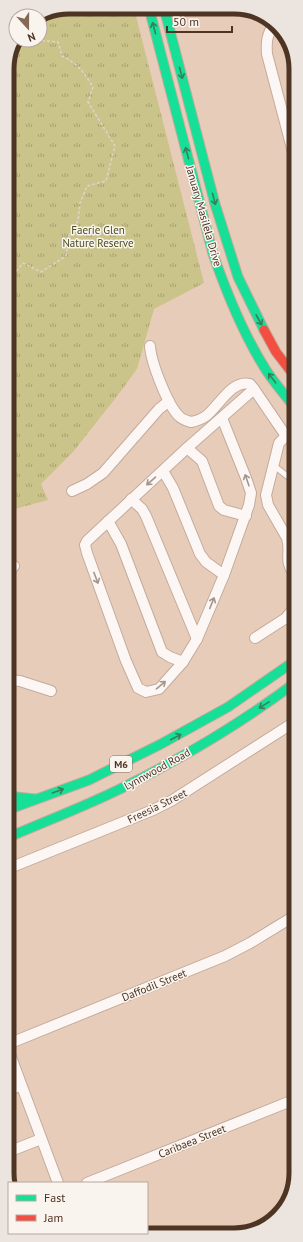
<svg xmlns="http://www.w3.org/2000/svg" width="303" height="1242" font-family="'PT Sans',sans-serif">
  <defs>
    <pattern id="park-tufts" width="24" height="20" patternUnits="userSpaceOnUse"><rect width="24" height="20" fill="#cbc48a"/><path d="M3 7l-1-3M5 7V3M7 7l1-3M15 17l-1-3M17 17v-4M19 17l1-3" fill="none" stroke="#a7a070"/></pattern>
  </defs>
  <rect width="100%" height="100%" fill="#e8ccba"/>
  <!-- park -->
  <path fill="url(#park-tufts)" d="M69,7L134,8L204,283L154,309L137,369L118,395L73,452L41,484L48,500L7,511V65L19,40H40V19Z"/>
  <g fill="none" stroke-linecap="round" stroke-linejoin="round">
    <!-- lane casing -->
    <g stroke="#c3ab9b" stroke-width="7">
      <path id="lane" d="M273,465L296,483"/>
    </g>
    <!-- street casing -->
    <g stroke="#c3ab9b" stroke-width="12">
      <g id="street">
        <path d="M274,24C267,34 266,42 267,54L295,160"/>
        <path d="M150,346C151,362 168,407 180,417C183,420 188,421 191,422C196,421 202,419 206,416C219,406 232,379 250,384L254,389"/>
        <path d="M222,418L246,478L251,493L249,505L224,575L197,639L183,662L159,689L146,692L138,688L126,661L87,553L85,545L87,541L187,448L254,389L286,436"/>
        <path d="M296,430L286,436L279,443L266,495L268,505L287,538C292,555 282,558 296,577"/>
        <path d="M187,448L202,461L219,506L224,510L246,516"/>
        <path d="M163,471L173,488L200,554L206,562L224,575"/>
        <path d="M72,491L87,484L103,473L159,409L169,401"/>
        <path d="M131,499L142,509L146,516L197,639"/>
        <path d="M108,521L121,544L162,652L170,657L183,662"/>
        <path d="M7,574L14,566"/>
        <path d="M255,638L286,618L296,605"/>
        <path d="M7,680L20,681L51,691"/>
        <path d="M7,869L153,810L171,801L296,721"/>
        <path d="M8,1044L225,956L250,943L296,915"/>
        <path d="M8,1049L58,1183"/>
        <path d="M8,1091L21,1085"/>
        <path d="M8,1152L41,1139"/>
        <path d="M87,1183L296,1099"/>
      </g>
    </g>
    <!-- fast casing -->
    <g stroke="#c3ab9b" stroke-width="11">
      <g id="fast">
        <path d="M149,8L213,254C227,294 243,334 266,370C275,384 286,396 296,409"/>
        <path d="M164,8L215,204L238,277L264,330"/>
        <path d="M7,792L16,797L35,799"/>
        <path d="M7,810L89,780L161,744L228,707L296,660"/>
        <path d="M7,838C46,821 86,806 124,787C184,757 243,722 296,682"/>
      </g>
    </g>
    <!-- jam casing -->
    <g stroke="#c3ab9b" stroke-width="11">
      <path id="jam" d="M264,330L276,352L296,378"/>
    </g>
    <!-- path -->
    <g stroke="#dcd4ce" stroke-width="1.5" stroke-dasharray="3 2" stroke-linecap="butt">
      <path d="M7,283L23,263L41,272L66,256L69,236L78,221L80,203L87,186L106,181L115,146L88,102L93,87C84,72 78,64 62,56L58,42L35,40"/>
      <path d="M20,845L27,850"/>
    </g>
    <!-- lane -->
    <use href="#lane" stroke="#fcf7f5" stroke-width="5"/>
    <!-- street -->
    <use href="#street" stroke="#fcf7f5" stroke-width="10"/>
    <!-- fast -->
    <use href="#fast" stroke="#16e098" stroke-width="9"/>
    <!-- jam -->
    <use href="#jam" stroke="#f24e42" stroke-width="9"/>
  </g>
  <!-- one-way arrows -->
  <defs><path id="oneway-shaft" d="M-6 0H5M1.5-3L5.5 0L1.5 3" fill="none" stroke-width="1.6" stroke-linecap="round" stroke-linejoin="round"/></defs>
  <g stroke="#358158">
    <use href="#oneway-shaft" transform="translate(154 28) rotate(-105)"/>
    <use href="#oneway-shaft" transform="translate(181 73) rotate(75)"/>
    <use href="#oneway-shaft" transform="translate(187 153) rotate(-105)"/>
    <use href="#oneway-shaft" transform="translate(214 199) rotate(75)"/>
    <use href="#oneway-shaft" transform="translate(259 320) rotate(61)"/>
    <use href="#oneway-shaft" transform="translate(272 378) rotate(-127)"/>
    <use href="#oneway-shaft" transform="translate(264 705) rotate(148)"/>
    <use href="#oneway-shaft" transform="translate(176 737) rotate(-28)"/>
    <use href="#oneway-shaft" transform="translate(58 791) rotate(-20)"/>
  </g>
  <g stroke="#a5968c">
    <use href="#oneway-shaft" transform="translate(247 480) rotate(-109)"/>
    <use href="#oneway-shaft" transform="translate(151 481) rotate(139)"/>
    <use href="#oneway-shaft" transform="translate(96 578) rotate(69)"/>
    <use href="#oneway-shaft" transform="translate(212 603) rotate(-68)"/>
    <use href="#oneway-shaft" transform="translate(161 685) rotate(-40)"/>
  </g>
  <g text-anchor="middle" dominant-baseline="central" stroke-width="3" stroke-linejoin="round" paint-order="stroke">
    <!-- shield labels -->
    <rect fill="#faf4ef" stroke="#826e60" stroke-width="1" x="110" y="756" width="22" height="16" rx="3"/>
    <g font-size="10" font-weight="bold" fill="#4e3423">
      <text x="121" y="764">M6</text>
    </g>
    <!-- street labels -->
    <g font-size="11" fill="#4e3423" stroke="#faf4ef">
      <text transform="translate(204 216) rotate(74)">January Masilela Drive</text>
      <text transform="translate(157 769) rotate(-29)">Lynnwood Road</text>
      <text transform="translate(157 806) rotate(-26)">Freesia Street</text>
      <text transform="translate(154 985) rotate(-22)">Daffodil Street</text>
      <text transform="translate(192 1141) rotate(-22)">Caribaea Street</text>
    </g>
    <!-- park labels -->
    <g font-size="11" fill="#474c1a" stroke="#faf4ef">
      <text x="98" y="230">Faerie Glen<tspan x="98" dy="13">Nature Reserve</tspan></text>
    </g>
  </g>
  <!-- crop -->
  <path d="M0 0H303V1242H0ZM69 14H234A55 55 0 0 1 289 69V1173A55 55 0 0 1 234 1228H69A55 55 0 0 1 14 1173V69A55 55 0 0 1 69 14Z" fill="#ece5df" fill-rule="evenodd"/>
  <path fill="none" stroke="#4e3423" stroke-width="5" d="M69 14H234A55 55 0 0 1 289 69V1173A55 55 0 0 1 234 1228H69A55 55 0 0 1 14 1173V69A55 55 0 0 1 69 14Z"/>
  <!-- legend -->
  <rect x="8" y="1182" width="140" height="52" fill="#faf4ef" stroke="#b5a79d"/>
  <rect x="16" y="1195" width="20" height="6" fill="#16e098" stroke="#b5a79d"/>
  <text x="44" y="1202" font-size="12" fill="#4e3423">Fast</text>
  <rect x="16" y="1215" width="20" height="6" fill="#f24e42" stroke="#b5a79d"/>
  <text x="44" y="1222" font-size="12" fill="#4e3423">Jam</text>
  <!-- north arrow -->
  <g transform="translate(28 28) rotate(159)"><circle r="19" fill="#faf4ef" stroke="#b5a79d"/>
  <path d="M0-3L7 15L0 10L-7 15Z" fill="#846958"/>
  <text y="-6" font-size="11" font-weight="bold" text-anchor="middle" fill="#4e3423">N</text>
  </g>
  <!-- scale -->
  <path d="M167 26v6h65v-6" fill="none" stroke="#4e3423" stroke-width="2"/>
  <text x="173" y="26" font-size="12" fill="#4e3423" stroke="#faf4ef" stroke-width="3" paint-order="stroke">50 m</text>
</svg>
